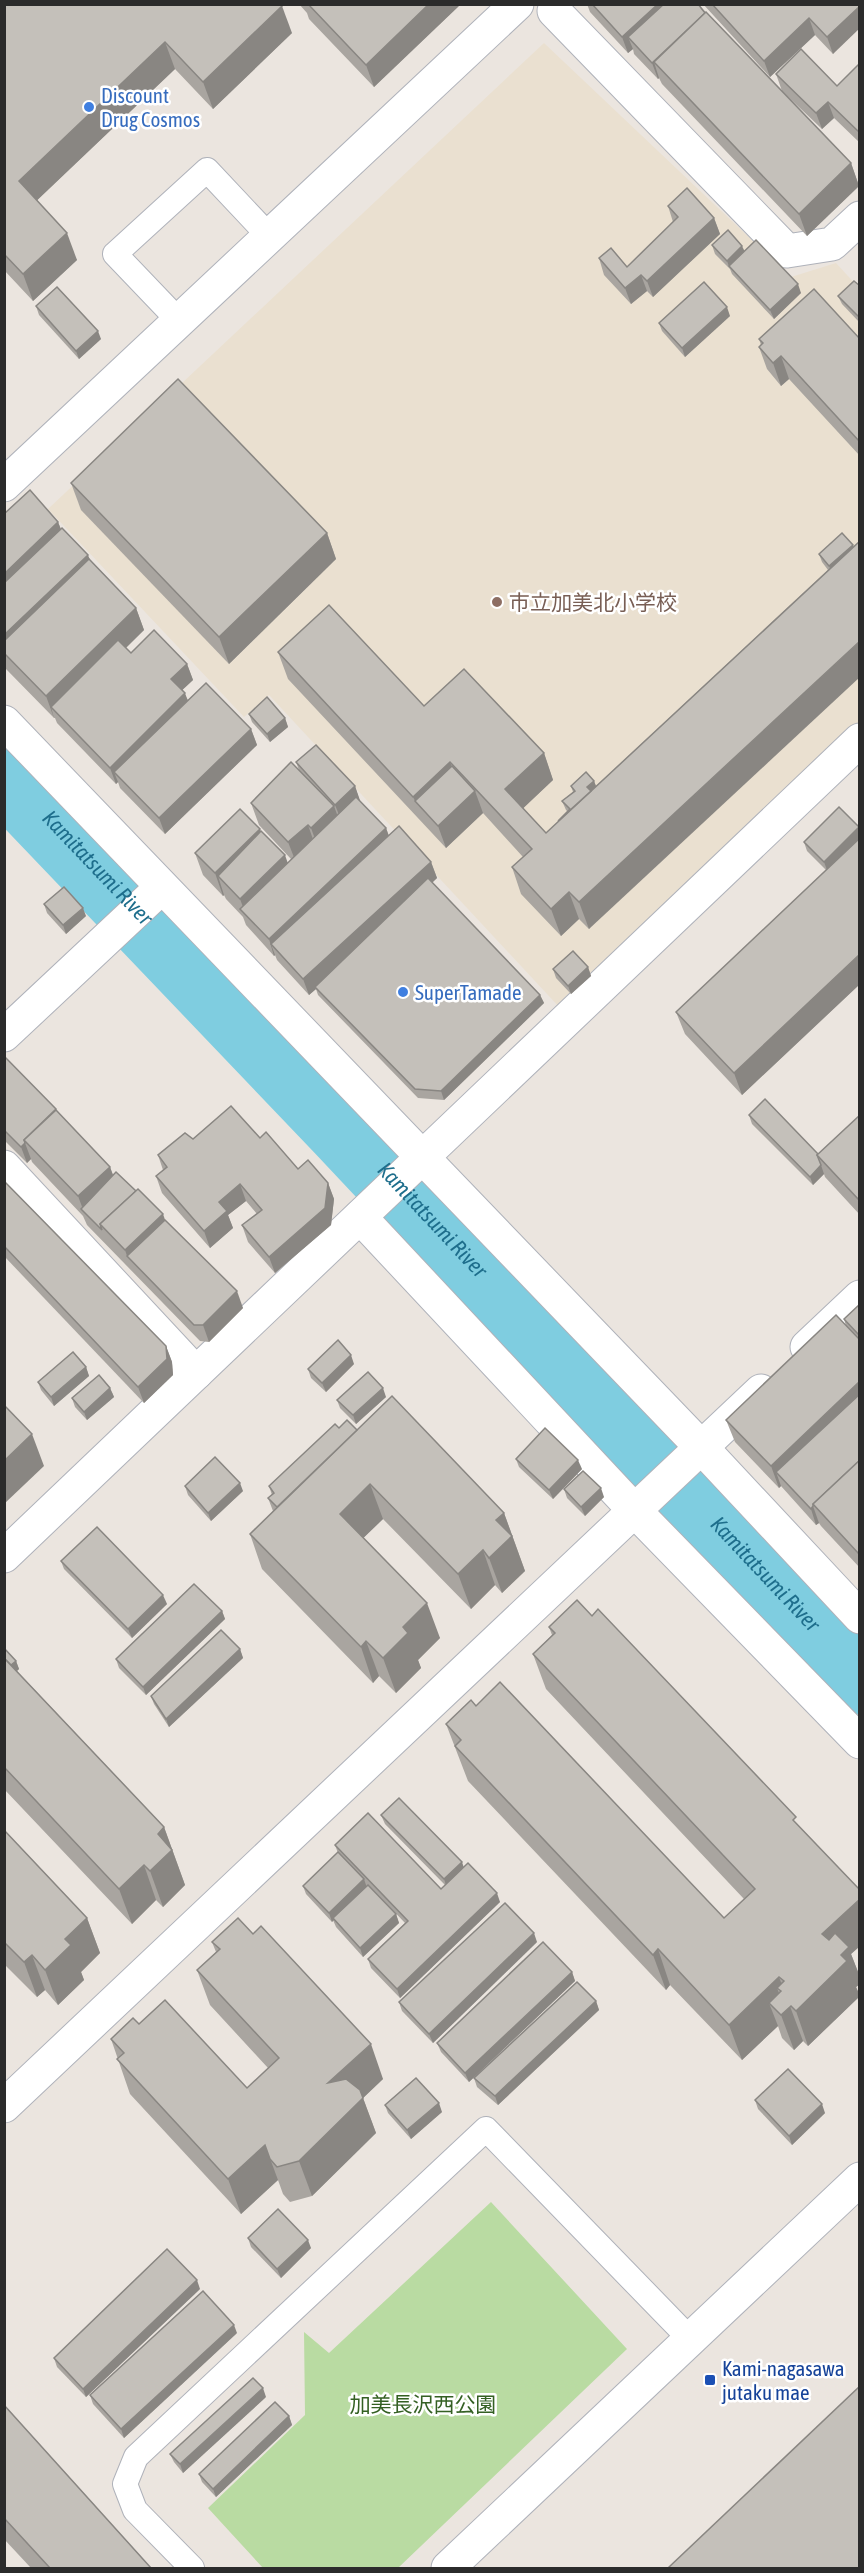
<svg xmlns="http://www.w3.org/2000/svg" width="864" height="2573" font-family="'Asap Condensed','Noto Sans JP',sans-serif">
  <rect width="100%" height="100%" fill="#ebe5df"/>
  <!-- education -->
  <path fill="#eae0d0" d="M544,43L791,277L836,263L859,288V728L561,1009L269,695L244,717L48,509Z"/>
  <!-- green -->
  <path fill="#b9dba2" d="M491,2202L627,2349L398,2568H263L208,2508L305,2415L304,2332L329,2353Z"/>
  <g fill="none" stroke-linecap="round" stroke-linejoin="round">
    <!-- river -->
    <path stroke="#7fcde0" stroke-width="81" id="s1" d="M4,769L344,1125L860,1674"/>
    <!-- lane casing -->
    <g stroke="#afb2ba" stroke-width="26">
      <g id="lane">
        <path d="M180,322L115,254L207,170L270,237"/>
        <path d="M192,2568L135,2510L125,2484L136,2457L486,2129L690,2339"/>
      </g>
    </g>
    <!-- street casing -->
    <g stroke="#afb2ba" stroke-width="35">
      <g id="street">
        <path d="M554,11L787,251L832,244L860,218"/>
        <path d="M4,722L702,1448L860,1617"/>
        <path d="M4,1035L162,887"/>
        <path d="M4,1167L196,1373"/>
        <path d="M360,1217L635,1511L860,1742"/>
        <path d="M807,1347L860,1297"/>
        <path d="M4,1556L860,740"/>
        <path d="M4,2106L761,1391"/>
      </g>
    </g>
    <!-- secondary casing -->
    <g stroke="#afb2ba" stroke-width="35">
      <g id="secondary">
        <path d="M4,485L517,4"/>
        <path d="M448,2568L860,2179"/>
      </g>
    </g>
    <!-- lane -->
    <use href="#lane" stroke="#fff" stroke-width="24"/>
    <!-- street -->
    <use href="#street" stroke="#fff" stroke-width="33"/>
    <!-- secondary -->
    <use href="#secondary" stroke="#fff" stroke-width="33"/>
  </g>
  <!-- wall -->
  <g fill="#a9a5a0">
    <path d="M4,4L292,33L213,109L175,69L37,200L77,260L33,301L4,270Z"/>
    <path d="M299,4H461L374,87L309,19L307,13Z"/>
    <path d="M587,4H698L782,91L776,74L837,86L860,63V143L834,118L822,129L783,92L851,163L859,186L807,236L662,84L659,78L658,79L634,54L633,49L628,53L590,12Z"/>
    <path d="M703,4H860L833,54L815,35L770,77Z"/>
    <path d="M668,206L714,218L720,234L653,297L647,291L631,304L604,275L599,258L627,267L673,222Z"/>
    <path d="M712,245L744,251L801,293L774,319L732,274L730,269L715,254Z"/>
    <path d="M860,286V323L842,304L838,296Z"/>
    <path d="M36,306L101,339L79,359L39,315Z"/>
    <path d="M730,316L685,357L662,331L659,323Z"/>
    <path d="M759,339H860V456L789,379L781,386L767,369L759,347L761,345Z"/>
    <path d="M71,483L327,533L336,559L229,664L81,510Z"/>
    <path d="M4,514L58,522L61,529L136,608L144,630L126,648L131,653L187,664L193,680L182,690L188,700L251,729L257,745L165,834L120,788L118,782L116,784L57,723L55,718H54L6,669L4,666Z"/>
    <path d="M853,545V546L589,929L579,919L561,936L521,894L512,867L523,857L483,813L446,848L288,679L278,652L424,706L544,753L553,780L523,808L546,833L568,812L566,810L562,801L573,792L571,786L594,781L596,786L828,570L822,562L819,554Z"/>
    <path d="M249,714L285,718L288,727L270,742L252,722Z"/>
    <path d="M296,762L355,786L360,802L386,828L389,836L431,862L437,878L432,883L540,995L544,1003L444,1100L418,1098L318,995L316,989L309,995L277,960L275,955L274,956L246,925L243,917L226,899L224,895L223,896L203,875L195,853L261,832L288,863L291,859L259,825L251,803L299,770Z"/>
    <path d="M859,827L860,984L742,1095L685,1034L676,1012L826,870L807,851L804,842Z"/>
    <path d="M44,904L86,916L66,934L47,913Z"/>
    <path d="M588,967L591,976L571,994L556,978L553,969Z"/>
    <path d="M4,1056L110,1167L113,1175L165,1220L243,1308L209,1342L200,1341L87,1225L83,1216L32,1162L31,1159L27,1163L4,1140Z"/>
    <path d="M749,1115L818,1154L860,1115V1215L825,1177L824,1174L813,1185L752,1124Z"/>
    <path d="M260,1138L298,1169L328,1183L334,1199L331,1225L275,1273L248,1242L242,1225L257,1214L246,1201L228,1215L233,1228L210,1248L162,1193L156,1176L163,1170L158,1155L193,1139Z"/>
    <path d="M4,1181L166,1346L172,1362L173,1375L144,1403L4,1256Z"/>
    <path d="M860,1304V1568L821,1526L819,1523L816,1525L781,1486L779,1488L735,1442L726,1420L846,1326L844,1319Z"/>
    <path d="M354,1364L326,1392L311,1378L308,1369Z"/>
    <path d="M86,1367L89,1376L54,1406L41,1390L38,1382Z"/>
    <path d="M110,1388L114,1397L87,1420L75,1407L72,1398Z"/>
    <path d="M386,1397L356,1424L340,1408L337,1400Z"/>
    <path d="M339,1428L357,1430L504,1513L525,1571L502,1593L495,1585L471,1609L383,1519L363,1538L440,1638L418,1660L421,1668L396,1693L379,1676L373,1683L262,1569L250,1534L273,1511L268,1498L272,1495L269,1486Z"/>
    <path d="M516,1459L582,1469L553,1499L519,1467Z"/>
    <path d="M185,1486L243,1491L211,1521L188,1495Z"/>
    <path d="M564,1489L604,1497L585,1516L567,1498Z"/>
    <path d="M61,1561L167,1604L132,1638L64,1569Z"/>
    <path d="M222,1611L225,1619L146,1695L119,1668L116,1659Z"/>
    <path d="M549,1627L799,1826L860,1890V1946L851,1954L860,1977V1984L856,1987L860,1996L808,2046L803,2041L794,2050L782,2038L778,2026L742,2060L670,1985L666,1990L468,1781L446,1724L476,1706L724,1918L744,1899L546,1689L533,1654L552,1635Z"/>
    <path d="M4,1648L16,1661L19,1669L17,1671L164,1827L185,1885L163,1907L156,1900L132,1924L4,1789Z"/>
    <path d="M240,1649L243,1658L169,1727L154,1704L151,1696Z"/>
    <path d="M381,1815L464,1868L500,1902L400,1998L371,1968L368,1959L405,1923L369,1885L396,1914L399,1923L363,1957L336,1927L333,1920L332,1922L306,1894L303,1886L338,1853L335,1845L441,1889L445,1885L385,1824Z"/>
    <path d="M4,1830L87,1918L100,1953L81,1972L84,1980L58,2005L45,1990L37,1997L4,1964Z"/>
    <path d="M212,1942L383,2079L363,2098L376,2133L312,2196L290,2202L283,2194L278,2180L241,2214L130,2094L111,2039L139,2024L247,2088L268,2068L210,2005L197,1970L216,1952Z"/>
    <path d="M537,1942L433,2043L402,2011L399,2002Z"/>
    <path d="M572,1972L575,1981L469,2082L441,2052L437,2043Z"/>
    <path d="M596,2001L599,2010L498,2105L477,2087L474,2078Z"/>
    <path d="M755,2100L825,2113L792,2145L758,2109Z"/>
    <path d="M385,2105L442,2112L411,2139L388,2113Z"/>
    <path d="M248,2238L311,2248L281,2278L251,2247Z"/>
    <path d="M200,2289L86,2397L57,2367L54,2358Z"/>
    <path d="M237,2333L124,2438L93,2404L90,2395Z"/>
    <path d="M266,2397L183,2473L174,2462L170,2454Z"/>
    <path d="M4,2405L151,2568H31L4,2539Z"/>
    <path d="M289,2416L292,2425L216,2497L202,2482L199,2474Z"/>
  </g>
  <!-- shaded-wall -->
  <g fill="#898682" fill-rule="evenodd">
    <path d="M429,4H461L374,87L366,65Z"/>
    <path d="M658,4H682L628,37L633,49L628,53L622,37Z"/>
    <path d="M282,6L292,33L213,109L203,82Z"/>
    <path d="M860,6V28L833,54L827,37Z"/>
    <path d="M706,14L654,62L659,78L658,79L652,63Z"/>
    <path d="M809,18L815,35L770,77L764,61Z"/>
    <path d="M165,42L175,69L29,208L19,181Z"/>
    <path d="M828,102L834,118L822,129L816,113Z"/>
    <path d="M851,163L859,186L807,236L799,214Z"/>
    <path d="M714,218L720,234L653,297L647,281Z"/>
    <path d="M67,233L77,260L33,301L23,274Z"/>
    <path d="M742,246L746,254L729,266L730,269L727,261Z"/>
    <path d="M641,275L647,291L631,304L625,288Z"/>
    <path d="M798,284L801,293L774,319L770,310Z"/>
    <path d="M727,307L730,316L685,357L682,348Z"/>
    <path d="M98,331L101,339L79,359L76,351Z"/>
    <path d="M781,356L789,379L781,386L773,363Z"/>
    <path d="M58,522L68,548L4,610V574Z"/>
    <path d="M327,533L336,559L229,664L219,637Z"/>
    <path d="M853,545L856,554L833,575L829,566Z"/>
    <path d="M88,555L97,578L4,653V635Z"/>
    <path d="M136,608L144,630L58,714L51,707L54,718L46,696Z"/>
    <path d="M860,641V677L589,929L579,902Z"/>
    <path d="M187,664L193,680L177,695L171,679Z"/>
    <path d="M185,693L191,710L114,772L118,782L116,784L110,768Z"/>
    <path d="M285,718L288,727L270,742L267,734Z"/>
    <path d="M251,729L257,745L165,834L159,818Z"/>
    <path d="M544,753L553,780L515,816L505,789Z"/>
    <path d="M450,762L460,789L415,801L413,797Z"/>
    <path d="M594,781L597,789L590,796L587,787Z"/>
    <path d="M355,786L363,809L344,827L335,805Z"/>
    <path d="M475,791L483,813L446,848L438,826Z"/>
    <path d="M334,806L342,828L319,850L311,828Z"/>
    <path d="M308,825L316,848L297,865L288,842Z"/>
    <path d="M859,827L860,838L827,870L824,862Z"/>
    <path d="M386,828L392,845L271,944L275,955L274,956L269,939Z"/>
    <path d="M260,829L268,852L218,876L224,895L223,896L215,873Z"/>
    <path d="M285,855L293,878L246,915L240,899Z"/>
    <path d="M431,862L437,878L316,988L315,987L316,989L309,995L303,979Z"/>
    <path d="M569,892L579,919L561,936L551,909Z"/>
    <path d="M83,908L86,916L66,934L63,925Z"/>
    <path d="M860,954V984L742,1095L734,1073Z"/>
    <path d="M588,967L591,976L571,994L568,986Z"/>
    <path d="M540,995L544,1003L444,1100L441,1091Z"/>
    <path d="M25,1143L31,1159L27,1163L21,1147Z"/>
    <path d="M821,1165L824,1174L813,1185L810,1177Z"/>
    <path d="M110,1167L118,1189L84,1212L78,1196Z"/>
    <path d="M328,1183L334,1199L331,1225L275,1273L269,1257Z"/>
    <path d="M240,1184L246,1201L228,1215L233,1228L210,1248L204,1231L219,1202Z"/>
    <path d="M163,1214L171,1237L127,1256L125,1250Z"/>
    <path d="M237,1291L243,1308L209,1342L203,1325Z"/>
    <path d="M166,1346L172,1362L173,1375L144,1403L138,1387Z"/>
    <path d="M351,1355L354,1364L326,1392L322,1383Z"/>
    <path d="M86,1367L89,1376L54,1406L51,1397Z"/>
    <path d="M860,1381V1412L776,1472L781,1486L779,1488L771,1466Z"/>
    <path d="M110,1388L114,1397L87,1420L84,1412Z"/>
    <path d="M383,1388L386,1397L356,1424L353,1415Z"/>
    <path d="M32,1434L44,1466L4,1504V1461Z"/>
    <path d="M578,1460L582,1469L553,1499L549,1490Z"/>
    <path d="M240,1483L243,1491L211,1521L208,1513Z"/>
    <path d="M370,1484L383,1519L352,1549L340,1514Z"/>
    <path d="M601,1488L604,1497L585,1516L581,1507Z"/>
    <path d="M813,1506L819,1523L816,1525L811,1509Z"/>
    <path d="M504,1513L525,1571L502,1593L489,1558L496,1520Z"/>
    <path d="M483,1550L495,1585L471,1609L458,1574Z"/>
    <path d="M163,1595L167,1604L132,1638L128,1629Z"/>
    <path d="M427,1603L440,1638L418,1660L421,1668L396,1693L383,1658L403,1627Z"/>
    <path d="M222,1611L225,1619L146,1695L143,1687Z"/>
    <path d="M366,1641L379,1676L373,1683L361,1647Z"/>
    <path d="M240,1649L243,1658L169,1727L166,1719Z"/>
    <path d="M16,1661L19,1669L4,1683V1672Z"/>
    <path d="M164,1827L185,1885L163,1907L150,1871L158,1834Z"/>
    <path d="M462,1862L465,1871L447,1888L444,1879Z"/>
    <path d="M144,1865L156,1900L132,1924L119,1889Z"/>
    <path d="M364,1879L367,1888L332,1922L329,1913Z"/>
    <path d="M497,1893L500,1902L400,1998L397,1989Z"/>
    <path d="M860,1899V1946L851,1954L860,1977V1984L856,1987L860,1996L808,2046L796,2011L822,1934Z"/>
    <path d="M396,1914L399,1923L363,1957L360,1948Z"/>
    <path d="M87,1918L100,1953L81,1972L84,1980L58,2005L45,1970L65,1939Z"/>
    <path d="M534,1933L537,1942L433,2043L429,2034Z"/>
    <path d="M658,1949L670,1985L666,1990L653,1955Z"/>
    <path d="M32,1955L45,1990L37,1997L24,1962Z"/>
    <path d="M572,1972L575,1981L469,2082L465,2073Z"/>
    <path d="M779,1977L803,2041L794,2050L781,2015L769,2003L778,2026L742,2060L729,2025ZM777,1988L781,1991L786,2011Z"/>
    <path d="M596,2001L599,2010L498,2105L495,2096Z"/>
    <path d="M371,2044L383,2079L341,2119L328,2083Z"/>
    <path d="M363,2098L376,2133L312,2196L299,2161Z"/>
    <path d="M439,2103L442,2112L411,2139L407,2130Z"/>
    <path d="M822,2104L825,2113L792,2145L789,2136Z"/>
    <path d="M265,2145L278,2180L241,2214L228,2179Z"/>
    <path d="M308,2240L311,2248L281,2278L277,2269Z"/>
    <path d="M197,2280L200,2289L86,2397L83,2389Z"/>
    <path d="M234,2325L237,2333L124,2438L121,2429Z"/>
    <path d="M263,2388L266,2397L183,2473L180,2464Z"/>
    <path d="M289,2416L292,2425L216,2497L213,2489Z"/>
  </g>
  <!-- building -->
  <g fill="#c4c0ba" stroke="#898682" stroke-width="1.5">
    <path d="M4,4H281L282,6L203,82L165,42L19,181L67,233L23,274L4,254Z"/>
    <path d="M308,4H429L366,65Z"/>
    <path d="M592,4H658L622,37Z"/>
    <path d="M664,4H698L705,13L652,63L628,37Z"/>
    <path d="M712,4H860V6L827,37L809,18L764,61Z"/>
    <path d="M706,12L851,163L799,214L654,62Z"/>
    <path d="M801,49L837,86L860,63V133L828,102L816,113L776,74Z"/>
    <path d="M687,188L714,218L647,281L641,275L625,288L599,258L611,248L627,267L678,217L668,206Z"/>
    <path d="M728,230L742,246L727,261L712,245Z"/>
    <path d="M756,240L798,284L770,310L729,266Z"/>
    <path d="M854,281L860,286V318L838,296Z"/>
    <path d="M704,282L727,307L682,348L659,323Z"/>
    <path d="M57,287L98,331L76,351L36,306Z"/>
    <path d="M814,289L860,339V442L781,356L773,363L759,347L763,343L759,339Z"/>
    <path d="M178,379L327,533L219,637L71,483Z"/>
    <path d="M30,490L58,522L4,574V514Z"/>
    <path d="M62,528L88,555L4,635V583Z"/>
    <path d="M842,533L853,545L829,566L819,554Z"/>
    <path d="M860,541V641L579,902L569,892L551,909L512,867L532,849L450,762L413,797L278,652L329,605L424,706L464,669L544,753L505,789L546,833Z"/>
    <path d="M89,559L136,608L46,696L4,653V641Z"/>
    <path d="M154,630L187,664L171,679L185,693L110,768L51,707L118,640L131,653Z"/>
    <path d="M206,683L251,729L159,818L114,772Z"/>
    <path d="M267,697L285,718L267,734L249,714Z"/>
    <path d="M316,745L355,786L335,805L296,762Z"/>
    <path d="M291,762L334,806L311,828L308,825L288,842L251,803Z"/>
    <path d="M452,766L475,791L438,826L415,801Z"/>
    <path d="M586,772L594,781L587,787L591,791L558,821L570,809L562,801L575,791L571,786Z"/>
    <path d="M356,797L386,828L269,939L240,909Z"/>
    <path d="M839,807L859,827L824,862L804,842Z"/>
    <path d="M240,809L260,829L215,873L195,853Z"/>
    <path d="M399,826L431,862L303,979L271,944Z"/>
    <path d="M261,831L285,855L240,899L218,876Z"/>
    <path d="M860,838V954L734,1073L676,1012Z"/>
    <path d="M428,878L540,995L441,1091L415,1089L315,987Z"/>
    <path d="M64,887L83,908L63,925L44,904Z"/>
    <path d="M573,951L588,967L568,986L553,969Z"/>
    <path d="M4,1056L56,1109L24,1140L25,1143L21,1147L4,1130Z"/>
    <path d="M765,1099L818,1154L817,1155L821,1165L810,1177L749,1115Z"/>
    <path d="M231,1106L260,1138L266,1132L298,1169L308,1160L328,1183L325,1208L269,1257L242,1225L262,1210L240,1184L219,1202L227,1211L204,1231L156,1176L167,1167L158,1155L185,1133L193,1139Z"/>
    <path d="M56,1110L110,1167L78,1196L24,1140Z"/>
    <path d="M860,1115V1201L817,1155Z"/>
    <path d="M116,1172L136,1191L100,1224L102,1230L81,1209Z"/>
    <path d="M4,1181L166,1346L167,1359L138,1387L4,1246Z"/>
    <path d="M138,1189L163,1214L125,1250L100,1224Z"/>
    <path d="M165,1220L237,1291L203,1325H194L127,1256Z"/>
    <path d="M860,1304V1336L844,1319Z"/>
    <path d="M836,1315L860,1340V1381L771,1466L726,1420Z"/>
    <path d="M338,1340L351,1355L322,1383L308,1369Z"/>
    <path d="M73,1352L86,1367L51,1397L38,1382Z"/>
    <path d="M368,1372L383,1388L353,1415L337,1400Z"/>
    <path d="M99,1375L110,1388L84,1412L72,1398Z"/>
    <path d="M860,1394V1460L813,1504V1506L811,1509L776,1472Z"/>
    <path d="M392,1396L504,1513L496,1520L512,1536L489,1558L483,1550L458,1574L370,1484L340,1514L427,1603L403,1627L408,1633L383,1658L366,1641L361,1647L250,1534Z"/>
    <path d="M4,1405L32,1434L4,1461Z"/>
    <path d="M347,1420L357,1430L277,1507L268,1498L274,1493L269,1486L335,1424L339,1428Z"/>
    <path d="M545,1428L578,1460L549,1490L516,1459Z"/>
    <path d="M215,1457L240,1483L208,1513L185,1486Z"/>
    <path d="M860,1460V1554H859L813,1504Z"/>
    <path d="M583,1471L601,1488L581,1507L564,1489Z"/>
    <path d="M97,1527L163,1595L128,1629L61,1561Z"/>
    <path d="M194,1584L222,1611L143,1687L116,1659Z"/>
    <path d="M577,1600L592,1616L598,1609L796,1817L793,1820L860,1890V1899L822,1934L829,1940L835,1933L849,1947L841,1955L847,1961L796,2011L791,2006L781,2015L769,2003L781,1991L777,1988L784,1981L779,1977L729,2025L658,1949L653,1955L455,1746L461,1740L446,1724L471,1700L476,1706L500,1682L724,1918L755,1889L533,1654L555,1633L549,1627Z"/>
    <path d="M221,1630L240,1649L166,1719L151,1696Z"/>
    <path d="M4,1648L16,1661L11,1665L4,1658Z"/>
    <path d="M4,1658L164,1827L158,1834L172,1850L150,1871L144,1865L119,1889L4,1767Z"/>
    <path d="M399,1798L462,1862L444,1879L381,1815Z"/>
    <path d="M368,1813L441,1889L468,1863L497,1893L397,1989L368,1959L408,1921L335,1845Z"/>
    <path d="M4,1830L87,1918L65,1939L71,1945L45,1970L32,1955L24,1962L4,1942Z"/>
    <path d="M338,1852L364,1879L329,1913L303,1886Z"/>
    <path d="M368,1885L396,1914L360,1948L333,1918Z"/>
    <path d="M505,1903L534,1933L429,2034L399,2002Z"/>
    <path d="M238,1918L253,1934L261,1926L371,2044L328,2083L346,2079L360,2090L363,2098L299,2161L277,2167L270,2159L265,2145L228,2179L117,2059L124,2053L111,2039L133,2018L139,2024L165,2000L247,2088L279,2058L197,1970L220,1949L212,1942Z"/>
    <path d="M543,1942L572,1972L465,2073L437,2043Z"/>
    <path d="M577,1982L596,2001L495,2096L474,2078Z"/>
    <path d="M788,2069L822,2104L789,2136L755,2100Z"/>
    <path d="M416,2078L439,2103L407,2130L385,2105Z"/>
    <path d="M278,2209L308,2240L277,2269L248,2238Z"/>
    <path d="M167,2249L197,2280L83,2389L54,2358Z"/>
    <path d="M203,2291L234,2325L121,2429L90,2395Z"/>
    <path d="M253,2378L263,2388L180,2464L170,2454Z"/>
    <path d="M860,2386V2568H668Z"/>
    <path d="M275,2402L289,2416L213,2489L199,2474Z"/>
    <path d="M4,2405L151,2568H50L4,2518Z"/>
  </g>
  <!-- markers -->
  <g fill="#3f7fe0" stroke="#fff" stroke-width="2">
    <circle cx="89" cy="107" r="6"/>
    <circle cx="403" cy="992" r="6"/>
  </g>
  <circle fill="#8d6e63" stroke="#fff" stroke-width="2" cx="497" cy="602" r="6"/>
  <rect fill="#1a4fb4" stroke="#fff" stroke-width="2" x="704" y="2374" width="12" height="12" rx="3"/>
  <g text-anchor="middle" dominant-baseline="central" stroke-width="5" stroke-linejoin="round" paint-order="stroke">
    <!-- shop labels -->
    <g font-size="21" fill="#366cbe" stroke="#fff" text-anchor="start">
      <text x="101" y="95">Discount<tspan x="101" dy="24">Drug Cosmos</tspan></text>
      <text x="415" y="992">SuperTamade</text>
    </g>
    <!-- education labels -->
    <g font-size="21" fill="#785e54" stroke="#fff" text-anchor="start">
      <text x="509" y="602">市立加美北小学校</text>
    </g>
    <!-- transit labels -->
    <g font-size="21" fill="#164399" stroke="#fff" text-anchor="start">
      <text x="722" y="2368">Kami-nagasawa<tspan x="722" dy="24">jutaku mae</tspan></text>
    </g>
    <!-- park labels -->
    <g font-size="21" fill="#346023" stroke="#fff">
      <text x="423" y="2404">加美長沢西公園</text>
    </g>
    <!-- water labels -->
    <g font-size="22" font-style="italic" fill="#1e6e8c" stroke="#fff">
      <text stroke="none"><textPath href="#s1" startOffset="136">Kamitatsumi River</textPath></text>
      <text stroke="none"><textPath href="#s1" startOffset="622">Kamitatsumi River</textPath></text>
      <text stroke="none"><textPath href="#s1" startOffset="1108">Kamitatsumi River</textPath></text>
    </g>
  </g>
  <!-- border -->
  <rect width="864" height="2573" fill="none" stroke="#2b2b2b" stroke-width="12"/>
</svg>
